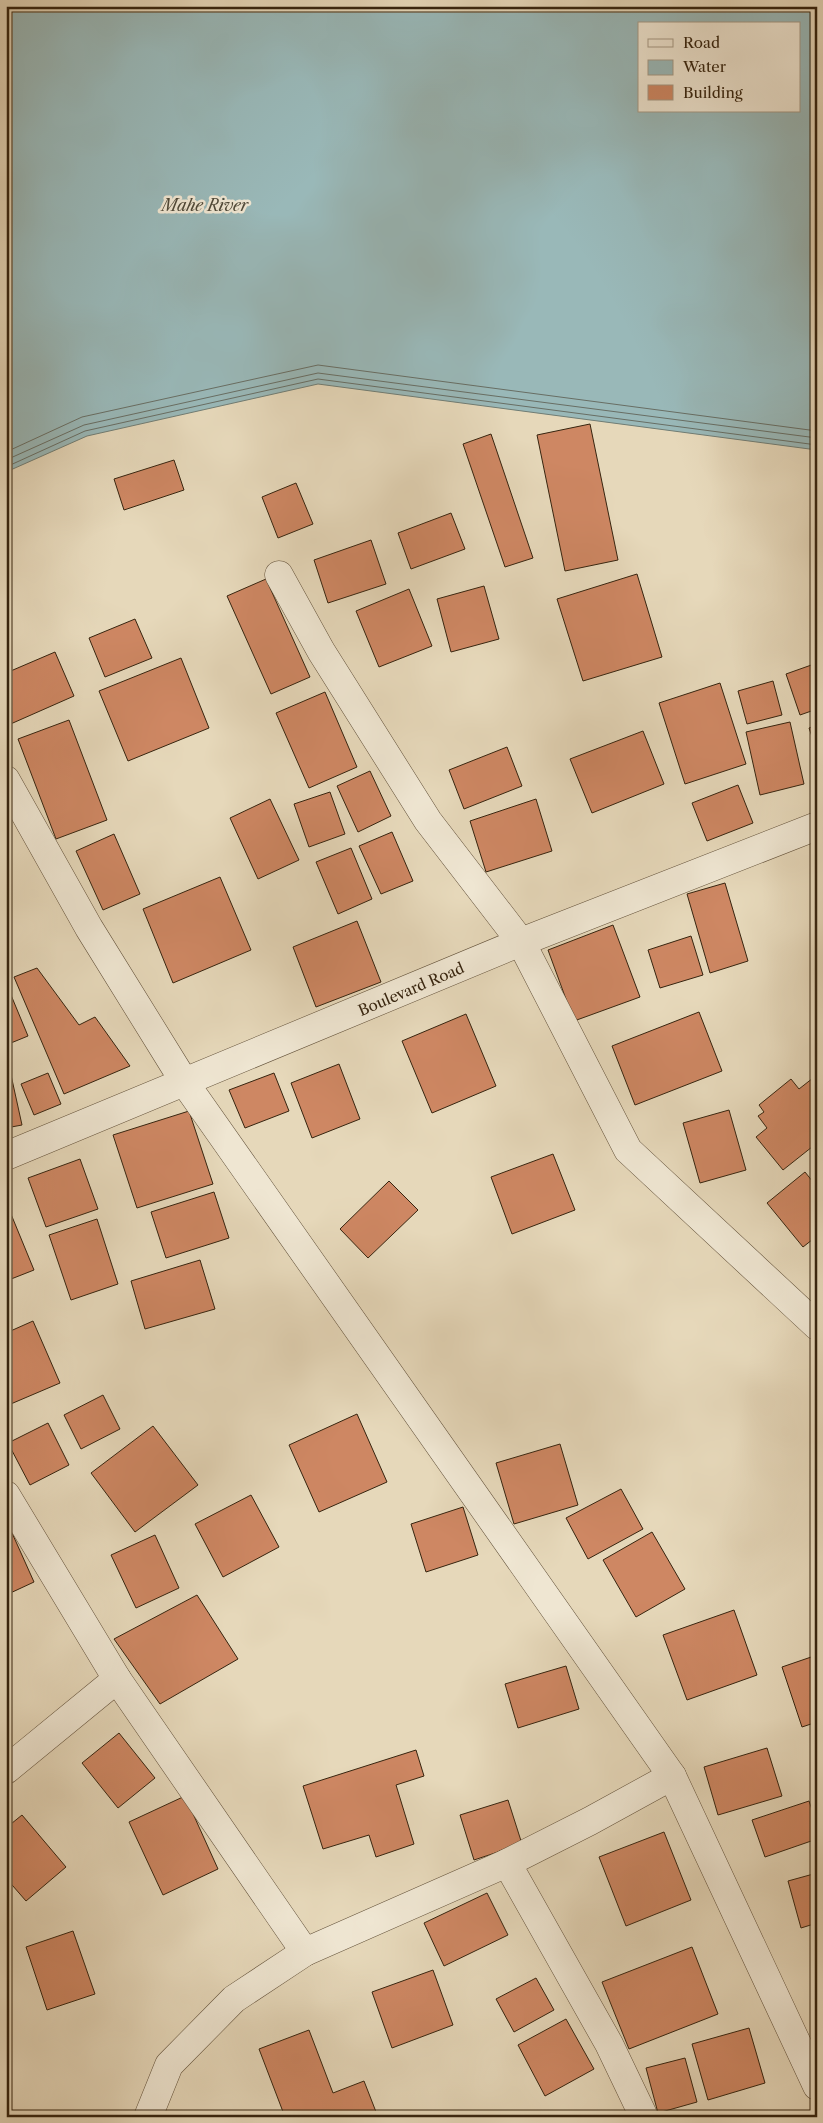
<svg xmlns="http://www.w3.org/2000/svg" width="823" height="2123" font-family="'Libre Caslon Text',serif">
  <rect width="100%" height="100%" fill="#e6d8ba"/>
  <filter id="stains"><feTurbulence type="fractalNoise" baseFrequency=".004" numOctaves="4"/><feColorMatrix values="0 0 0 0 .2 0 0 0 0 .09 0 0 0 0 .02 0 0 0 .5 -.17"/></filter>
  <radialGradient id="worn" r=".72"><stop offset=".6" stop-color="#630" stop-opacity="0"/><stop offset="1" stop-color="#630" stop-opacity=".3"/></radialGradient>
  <!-- water -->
  <path fill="#99b8b8" stroke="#717d74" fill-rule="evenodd" d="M6,6H817V450L318,384L87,436L6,472ZM639,24H799V111H639Z"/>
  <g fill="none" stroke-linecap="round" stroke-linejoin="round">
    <!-- shore -->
    <g stroke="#686e64" stroke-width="1">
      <path d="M6,452L82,417L318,365L817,431"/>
      <path d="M6,460L84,425L318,373L817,438"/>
      <path d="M6,467L85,431L318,379L817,445"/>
    </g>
  </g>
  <!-- building -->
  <g fill="#ce8763" stroke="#36240f">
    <path d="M590,424L618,560L565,571L537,435Z"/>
    <path d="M491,434L533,558L505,567L463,444Z"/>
    <path d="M174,460L184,490L124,510L114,479Z"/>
    <path d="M296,483L313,524L278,538L262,497Z"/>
    <path d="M451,513L465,549L411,569L398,533Z"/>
    <path d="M371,540L386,584L328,603L314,560Z"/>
    <path d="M637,574L662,657L583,681L557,599Z"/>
    <path d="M266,579L310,677L271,694L227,596Z"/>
    <path d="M484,586L499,639L451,652L437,599Z"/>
    <path d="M409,589L432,646L379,667L356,611Z"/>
    <path d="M135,619L152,658L105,677L89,638Z"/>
    <path d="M55,652L74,696L6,726V673Z"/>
    <path d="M181,658L209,728L128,761L99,691Z"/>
    <path d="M817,663V709L800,715L786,674Z"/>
    <path d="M773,681L782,715L747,724L738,691Z"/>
    <path d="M720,683L746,764L685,784L659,703Z"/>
    <path d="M325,692L357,767L309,788L276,713Z"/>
    <path d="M69,720L107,820L56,839L18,739Z"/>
    <path d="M790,722L804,784L760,795L746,732Z"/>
    <path d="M817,725V751L809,728Z"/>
    <path d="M643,731L664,784L592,813L570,759Z"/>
    <path d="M507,747L522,786L464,809L449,770Z"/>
    <path d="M370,771L391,816L358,832L337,786Z"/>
    <path d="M738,785L753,823L707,841L692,803Z"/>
    <path d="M330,792L345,834L309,847L294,804Z"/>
    <path d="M270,799L299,860L258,879L230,818Z"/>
    <path d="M536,799L552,851L486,872L470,821Z"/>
    <path d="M392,832L413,881L381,894L359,846Z"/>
    <path d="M114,834L140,894L103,910L76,851Z"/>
    <path d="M351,848L372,899L338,914L316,862Z"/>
    <path d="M220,877L251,950L173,983L143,909Z"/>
    <path d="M725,883L748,961L710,973L687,894Z"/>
    <path d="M357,921L381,982L316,1007L293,947Z"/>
    <path d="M613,925L640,997L574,1021L548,950Z"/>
    <path d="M691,936L703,975L660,988L648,950Z"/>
    <path d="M37,968L79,1025L95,1017L130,1066L64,1094L14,977Z"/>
    <path d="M6,983L28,1036L6,1045Z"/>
    <path d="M699,1012L722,1071L635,1105L612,1046Z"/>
    <path d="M466,1014L496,1086L432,1113L402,1041Z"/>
    <path d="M339,1064L360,1119L312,1138L291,1083Z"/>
    <path d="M48,1073L61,1104L34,1115L21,1084Z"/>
    <path d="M274,1073L289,1111L245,1128L229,1090Z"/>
    <path d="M11,1075L22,1125L6,1128V1076Z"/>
    <path d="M813,1078L817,1083V1143L783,1170L756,1137L767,1128L758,1116L764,1112L759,1105L791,1079L799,1089Z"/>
    <path d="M729,1110L746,1170L700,1183L683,1123Z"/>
    <path d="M189,1111L213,1184L137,1208L113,1135Z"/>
    <path d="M553,1154L575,1210L512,1234L491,1177Z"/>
    <path d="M80,1159L98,1209L46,1227L28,1178Z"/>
    <path d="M805,1172L817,1187V1236L803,1247L767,1203Z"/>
    <path d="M389,1181L418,1210L368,1258L340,1229Z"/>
    <path d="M214,1192L229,1238L166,1258L151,1212Z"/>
    <path d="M6,1202L34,1270L6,1281Z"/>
    <path d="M97,1219L118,1284L71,1300L49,1235Z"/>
    <path d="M200,1260L215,1309L145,1329L131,1281Z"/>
    <path d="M33,1321L60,1383L6,1406V1333Z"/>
    <path d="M103,1395L120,1429L81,1449L64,1415Z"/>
    <path d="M357,1414L387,1482L319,1512L289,1445Z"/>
    <path d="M48,1423L69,1465L30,1485L8,1443Z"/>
    <path d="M153,1426L198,1485L135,1532L91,1473Z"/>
    <path d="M560,1444L578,1505L514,1524L496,1463Z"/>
    <path d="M621,1489L643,1529L588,1559L566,1518Z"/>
    <path d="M251,1495L279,1547L223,1577L195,1524Z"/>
    <path d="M463,1507L478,1555L426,1572L411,1524Z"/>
    <path d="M8,1524L34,1582L6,1595V1525Z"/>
    <path d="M652,1532L685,1589L636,1617L603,1560Z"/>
    <path d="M155,1535L179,1588L136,1608L111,1555Z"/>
    <path d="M197,1595L238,1659L160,1704L114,1639Z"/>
    <path d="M734,1610L757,1675L687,1700L663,1635Z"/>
    <path d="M817,1655V1722L802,1727L782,1667Z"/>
    <path d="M566,1666L579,1709L518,1728L505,1684Z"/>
    <path d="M119,1733L155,1778L118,1808L82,1763Z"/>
    <path d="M767,1748L782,1796L718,1815L704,1767Z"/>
    <path d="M416,1750L424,1776L396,1785L414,1844L376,1857L369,1835L323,1849L303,1786Z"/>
    <path d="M185,1796L218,1869L163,1895L129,1822Z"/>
    <path d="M508,1800L522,1844L474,1860L460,1815Z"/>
    <path d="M809,1801L817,1824V1839L765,1857L752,1820Z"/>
    <path d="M22,1815L66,1867L26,1901L6,1878V1828Z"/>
    <path d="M664,1832L691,1900L626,1926L599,1857Z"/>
    <path d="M817,1873V1923L801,1928L788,1881Z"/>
    <path d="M487,1893L508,1935L444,1966L424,1923Z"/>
    <path d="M73,1931L95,1994L47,2010L26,1947Z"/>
    <path d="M692,1947L718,2014L629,2049L602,1982Z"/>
    <path d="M433,1970L453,2025L392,2048L372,1992Z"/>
    <path d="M536,1978L554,2010L514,2032L496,1999Z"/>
    <path d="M566,2019L594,2069L545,2096L518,2045Z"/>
    <path d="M749,2028L765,2083L708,2100L692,2044Z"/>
    <path d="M309,2030L333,2093L364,2081L378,2117H285L259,2049Z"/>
    <path d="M685,2058L697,2102L658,2113L646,2068Z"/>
  </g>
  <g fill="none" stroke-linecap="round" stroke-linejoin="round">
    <!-- minor casing -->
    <g stroke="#62513a" stroke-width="29">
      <g id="minor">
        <path d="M279,575L321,651L428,821L521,942L628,1150L817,1326"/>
        <path d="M6,780L89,928L185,1083L672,1776L817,2086"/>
        <path d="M6,1156L521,942L817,826"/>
        <path d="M6,1495L117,1679L305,1952"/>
        <path d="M6,1770L117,1679"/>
        <path d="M507,1863L609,2044L644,2117"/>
        <path d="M148,2117L169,2065L234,1999L305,1952L507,1863L590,1821L672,1776"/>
      </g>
    </g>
    <!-- minor -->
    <use href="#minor" stroke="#efe6d2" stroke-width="28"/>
  </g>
  <g text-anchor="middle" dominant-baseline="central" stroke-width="5" stroke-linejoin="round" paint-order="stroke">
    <!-- street labels -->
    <g font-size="15" fill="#36240f" stroke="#efe6d2">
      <text transform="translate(411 989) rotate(-23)">Boulevard Road</text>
    </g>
    <!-- water labels -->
    <g font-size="16" font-style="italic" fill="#4f4939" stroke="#efe6d2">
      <text x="205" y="205">Mahe River</text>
    </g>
  </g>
  <!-- margin -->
  <rect width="823" height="2123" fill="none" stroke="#e6d8ba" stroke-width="25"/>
  <rect x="8" y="8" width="808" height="2108" fill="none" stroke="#36240f" stroke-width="2.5"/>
  <rect x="12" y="12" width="798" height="2098" fill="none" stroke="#36240f"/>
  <!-- legend -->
  <rect x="638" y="22" width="162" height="90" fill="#efe6d2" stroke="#a59884"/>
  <rect x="648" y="39" width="25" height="8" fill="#efe6d2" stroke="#a59884"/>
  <text x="683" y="48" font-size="15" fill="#36240f">Road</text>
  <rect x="648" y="60" width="25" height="15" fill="#99b8b8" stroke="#a59884"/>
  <text x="683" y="72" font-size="15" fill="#36240f">Water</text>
  <rect x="648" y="85" width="25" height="15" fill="#ce8763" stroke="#a59884"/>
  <text x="683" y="98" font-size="15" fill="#36240f">Building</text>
  <rect width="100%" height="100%" filter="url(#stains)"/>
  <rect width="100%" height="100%" fill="url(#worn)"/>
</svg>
